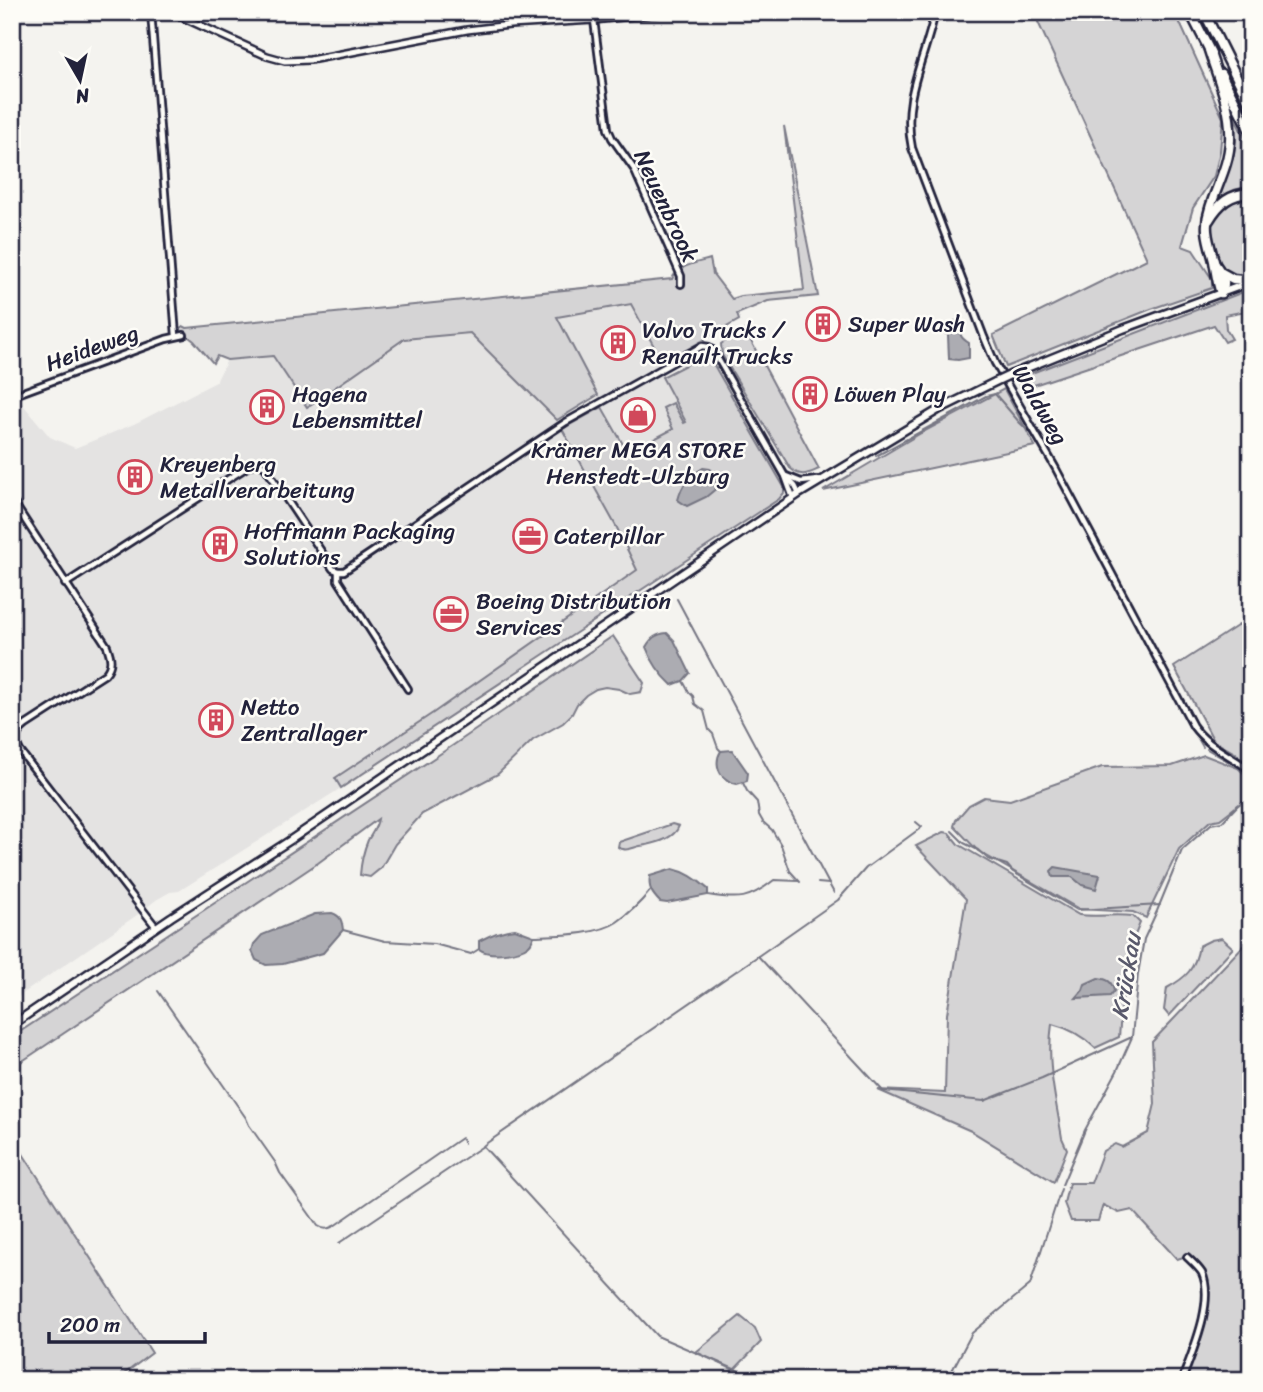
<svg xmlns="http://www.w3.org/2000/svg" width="1263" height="1392" font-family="Sriracha,sans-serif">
  <rect width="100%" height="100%" fill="#f4f3ef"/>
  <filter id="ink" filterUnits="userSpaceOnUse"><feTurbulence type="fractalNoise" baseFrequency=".0143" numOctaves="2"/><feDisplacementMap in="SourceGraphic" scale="14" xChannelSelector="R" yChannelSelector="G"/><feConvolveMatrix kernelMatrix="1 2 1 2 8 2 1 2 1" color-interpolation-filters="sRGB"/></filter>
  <g filter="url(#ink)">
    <!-- built -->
    <g fill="#e4e3e2">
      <path d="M631,304L663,363L657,367L687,422L628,454L556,317Z"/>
      <path d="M471,332L557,420L617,528L638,569L433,713L335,777L341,788L179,891L170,892L156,900L137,915L12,1001V403L20,401L50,437L75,448L134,424L216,382L227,360L273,356L307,406L404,339Z"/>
    </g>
    <!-- green -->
    <g fill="#d5d4d5" stroke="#7c7b88" stroke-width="2">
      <path d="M1043,12H1175L1223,118L1220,151L1214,176L1193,208L1182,246L1193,250L1212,279V288L1151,309L1006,367L993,335L1147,259L1038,22Z"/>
      <path d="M1231,110L1251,151V188C1238,187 1226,192 1218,202L1217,199L1233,158L1236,141Z"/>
      <path d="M784,126L818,296L768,301L737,314L739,320L663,363L631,304L557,317L598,395L557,420L470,333L404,339L307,407L273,356L227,360L217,356L213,363L194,341L179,329L183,326L187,328L672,279C678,265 697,263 710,259L713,274L732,299L741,296L804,290Z"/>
      <path d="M1239,196H1251V274L1234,277C1212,263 1201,222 1224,204C1228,201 1234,199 1239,196Z"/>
      <path d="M1251,289V310L1225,315L1226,329L1232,339L1225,342L1214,325L1022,389L1016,379Z"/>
      <path d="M745,330L819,469C807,474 801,478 790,468L722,355L721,344L731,337Z"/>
      <path d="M701,357L711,360L784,487V493L779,499L341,788L335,778L433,713L637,570L617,528L562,429L602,407L628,453L673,429L663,408L673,403L684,423L686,422L662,377Z"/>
      <path d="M1004,389L1035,446L823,491L921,433Z"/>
      <path d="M1251,617V766L1235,753L1214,741L1174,667Z"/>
      <path d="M613,636L644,683L641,692L630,694L619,689L605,687L596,689L586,695L577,704L572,714L563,723L533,740L498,774L422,814L395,844L381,868L370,877L360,875C361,862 363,852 368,840C372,833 377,827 378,819L318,863L12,1068V1037L452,746Z"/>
      <path d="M1204,755L1238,768L1250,779L1251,795L1220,819L1210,821L1179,849L1146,918L1133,912L1079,909L978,851L954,826L956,820L969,805L984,797L1010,800L1102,767L1172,766Z"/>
      <path d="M672,824L679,826C674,840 653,844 640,846C634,847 628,851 623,849C621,849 619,848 618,847L619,842Z"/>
      <path d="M944,832L949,833L958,844L1079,915C1097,917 1115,914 1133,916L1140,923L1133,940L1125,967L1119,1037L1095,1048C1083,1036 1068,1028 1052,1024C1046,1063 1056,1100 1062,1138L1067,1149L1054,1182L971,1131L878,1090L945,1093L947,1014L966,899L916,846Z"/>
      <path d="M1222,938L1233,948L1169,1016L1164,1010L1167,988C1187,977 1195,969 1199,946L1211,940Z"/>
      <path d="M1243,946L1251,951V1380H1191L1186,1378C1197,1347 1220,1300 1202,1267C1199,1263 1194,1259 1190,1255L1177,1259L1132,1210L1119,1213L1103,1205L1098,1221H1071L1064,1203L1069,1183H1091L1103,1151L1115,1144L1122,1147L1148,1133L1155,1104L1152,1042Z"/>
      <path d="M12,1137L152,1353L116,1380H12Z"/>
      <path d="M740,1316L755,1328L761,1342L734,1370L696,1352Z"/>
    </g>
    <!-- water -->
    <g fill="#acacb2" stroke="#757582" stroke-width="2">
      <path d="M958,320C962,332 956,335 969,343V358L958,360L949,359L948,335L943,332L946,325Z"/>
      <path d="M703,468L710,469L717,474L718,487L706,497L687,506L678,500C682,484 689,476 703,468Z"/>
      <path d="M667,633L674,640L690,673L683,681L672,685C660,674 652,663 646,647C651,638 656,634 667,633Z"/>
      <path d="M732,750L748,773L747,781L737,784C733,783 729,782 726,779C717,773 715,760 721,751Z"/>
      <path d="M1055,867L1100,875L1096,889L1082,885L1072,877H1053L1051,871Z"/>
      <path d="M673,869C687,872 697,879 708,889V895L667,903L660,902C652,894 648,888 650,876Z"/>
      <path d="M332,913C341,916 342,921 343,930L323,953L283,964L266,965L256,960L252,951L254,944L262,935L315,914Z"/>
      <path d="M515,929L534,936C532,941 532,943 528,946C519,953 489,957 479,949V941C490,935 502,930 515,929Z"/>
      <path d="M1098,978C1107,979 1112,981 1114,991L1110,996L1076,998L1083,990L1085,984Z"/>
    </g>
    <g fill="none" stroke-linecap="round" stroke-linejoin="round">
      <!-- stream -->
      <g stroke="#757582" stroke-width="2">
        <path d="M1039,445L1160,669"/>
        <path d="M876,456L986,396L995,394L1020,423L1034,436"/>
        <path d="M677,599L829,884"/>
        <path d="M683,681L689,692L693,696L695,704L704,711L709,730L713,734L718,748L721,751"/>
        <path d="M1191,726L1203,747"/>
        <path d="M1207,749L1241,769L1251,777"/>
        <path d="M743,783L747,791L757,802L759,815L763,822L772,830L781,845L790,871L800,882"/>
        <path d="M916,822L922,827L866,868L838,900L758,956L883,1091L984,1101L1042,1078L1132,1037"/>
        <path d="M952,831L964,843L978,850L988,859L1007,865L1013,872L1077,910L1160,905"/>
        <path d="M818,883L829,884L834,893"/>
        <path d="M708,895C739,900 749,900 774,880L799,881"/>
        <path d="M343,930L385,941L434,944L471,954L479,949"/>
        <path d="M534,936C558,935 598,935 617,922C630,913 641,902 650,891"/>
        <path d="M158,991L246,1118L249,1125L275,1162L280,1173L318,1226C325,1230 328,1229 334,1226L461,1138L464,1143"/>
        <path d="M484,1145L758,956"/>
        <path d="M1062,1185L1085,1130L1117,1071L1132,1037L1138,974L1144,939L1157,911L1182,850L1211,824L1222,822L1238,805L1251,797"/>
        <path d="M339,1243L483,1146L657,1336L760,1380"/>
        <path d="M947,1380L972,1333L1030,1285L1061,1189"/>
      </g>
      <!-- minor casing -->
      <g stroke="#22223b" stroke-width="10">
        <g id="minor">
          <path d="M151,12L176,336"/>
          <path d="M935,12C925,60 901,97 912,148L984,337L995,363L1055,467L1193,726C1208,747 1231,755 1251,771"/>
          <path d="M594,20L608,129L612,138L634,169L681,276V284"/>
          <path d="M12,396L166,339L184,335"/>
          <path d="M786,476L801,482L818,480"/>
          <path d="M788,479L795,486L799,494"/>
          <path d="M12,500L107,646C111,657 113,665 105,674L26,725C16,733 13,740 20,751L156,927"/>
          <path d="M338,571V580L408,689"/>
          <path d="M65,584L250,465L259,463L265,467L333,569L338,571H344L566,422L702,346L709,347L714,352L785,476L793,498"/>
          <path d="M1182,1380C1192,1352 1215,1302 1202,1273C1198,1267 1192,1262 1187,1257"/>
        </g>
      </g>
      <!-- tertiary casing -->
      <g stroke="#22223b" stroke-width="10">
        <path id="tertiary" d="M171,12L267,56L285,61L310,60L467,30L510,25L594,20L670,12"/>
      </g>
      <!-- secondary casing -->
      <g stroke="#22223b" stroke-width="11">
        <g id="secondary">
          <path d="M1012,374L1123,329L1251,282"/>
          <path d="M12,1025L171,917L289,841L799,494L940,409L995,382"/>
        </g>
      </g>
      <!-- motorway casing -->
      <g stroke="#22223b" stroke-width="13">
        <g id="motorway">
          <path d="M1190,12L1211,53"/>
          <path d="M1204,12L1251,106"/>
          <path d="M1209,50C1218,79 1232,109 1230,140C1229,165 1217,185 1210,208C1203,228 1209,242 1214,261C1216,272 1217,283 1221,293"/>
          <path d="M1221,74L1251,133"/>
          <path d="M1209,220C1219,203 1230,194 1251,193"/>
          <path d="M1215,264C1222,274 1228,282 1221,293"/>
          <path d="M1222,273L1233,279L1251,281"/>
        </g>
      </g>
      <!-- minor -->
      <use href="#minor" stroke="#fdfcf7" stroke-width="4.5"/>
      <!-- tertiary -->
      <use href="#tertiary" stroke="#fdfcf7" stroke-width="5"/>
      <!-- secondary -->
      <use href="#secondary" stroke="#fdfcf7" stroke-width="6"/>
      <!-- motorway -->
      <use href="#motorway" stroke="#fdfcf7" stroke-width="8"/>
      <!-- secondary-bridge casing -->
      <g stroke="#22223b" stroke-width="11" stroke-linecap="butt">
        <path id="secondary-bridge" d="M995,382L1012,374"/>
      </g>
      <!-- secondary-bridge -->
      <use href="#secondary-bridge" stroke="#fdfcf7" stroke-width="6"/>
    </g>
  </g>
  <!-- icons -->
  <defs>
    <g id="building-ring" transform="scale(1.75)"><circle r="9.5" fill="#fdfcf7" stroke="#d1495b" stroke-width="1.5"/><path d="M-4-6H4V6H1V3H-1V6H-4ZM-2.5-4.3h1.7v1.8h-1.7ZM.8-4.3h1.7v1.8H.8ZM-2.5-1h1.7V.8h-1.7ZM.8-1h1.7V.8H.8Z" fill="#d1495b"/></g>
    <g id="shop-ring" transform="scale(1.75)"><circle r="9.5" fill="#fdfcf7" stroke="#d1495b" stroke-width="1.5"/><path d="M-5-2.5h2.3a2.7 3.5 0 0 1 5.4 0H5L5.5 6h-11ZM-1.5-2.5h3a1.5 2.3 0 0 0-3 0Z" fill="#d1495b"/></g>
    <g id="office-ring" transform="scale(1.75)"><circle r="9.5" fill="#fdfcf7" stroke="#d1495b" stroke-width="1.5"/><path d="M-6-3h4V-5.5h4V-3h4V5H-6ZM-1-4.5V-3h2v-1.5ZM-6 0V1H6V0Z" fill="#d1495b"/></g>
  </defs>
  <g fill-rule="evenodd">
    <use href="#building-ring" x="823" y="324"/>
    <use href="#building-ring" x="618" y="343"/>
    <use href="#building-ring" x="810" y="394"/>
    <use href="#building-ring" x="267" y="407"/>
    <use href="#shop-ring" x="638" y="415"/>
    <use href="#building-ring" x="135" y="477"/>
    <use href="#office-ring" x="530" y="536"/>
    <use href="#building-ring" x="220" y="544"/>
    <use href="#office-ring" x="451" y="614"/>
    <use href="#building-ring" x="216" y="720"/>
  </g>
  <g text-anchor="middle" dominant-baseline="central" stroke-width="5" stroke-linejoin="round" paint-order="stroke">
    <!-- street labels -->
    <g font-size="23" fill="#22223b" stroke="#fdfcf7">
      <text transform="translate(666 206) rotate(65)">Neuenbrook</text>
      <text transform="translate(92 348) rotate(-20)">Heideweg</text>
      <text transform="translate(1040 405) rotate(60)">Waldweg</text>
    </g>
    <!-- poi labels -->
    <g font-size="23" fill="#22223b" stroke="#fdfcf7" text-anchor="start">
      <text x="848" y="324">Super Wash</text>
      <text x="642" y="330">Volvo Trucks /<tspan x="642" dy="26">Renault Trucks</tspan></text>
      <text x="292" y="394">Hagena<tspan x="292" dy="26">Lebensmittel</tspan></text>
      <text x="834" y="394">Löwen Play</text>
      <text x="638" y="450" text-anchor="middle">Krämer MEGA STORE<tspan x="638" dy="26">Henstedt-Ulzburg</tspan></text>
      <text x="160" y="464">Kreyenberg<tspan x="160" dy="26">Metallverarbeitung</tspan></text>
      <text x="244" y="531">Hoffmann Packaging<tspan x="244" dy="26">Solutions</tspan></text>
      <text x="554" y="536">Caterpillar</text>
      <text x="476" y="601">Boeing Distribution<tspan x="476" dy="26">Services</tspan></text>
      <text x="241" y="707">Netto<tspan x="241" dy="26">Zentrallager</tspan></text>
    </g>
    <!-- water labels -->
    <g font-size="24" font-style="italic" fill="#59596b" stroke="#fdfcf7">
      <text transform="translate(1126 976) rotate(-81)">Krückau</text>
    </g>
  </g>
  <!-- margin -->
  <rect width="1263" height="1392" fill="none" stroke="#fdfcf7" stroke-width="42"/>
  <rect x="21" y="21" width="1221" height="1350" fill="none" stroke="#22223b" stroke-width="2.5" filter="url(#ink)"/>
  <!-- north arrow -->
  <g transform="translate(80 80) rotate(171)" stroke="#fdfcf7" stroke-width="5" paint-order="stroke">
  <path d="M0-5L12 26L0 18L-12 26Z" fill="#22223b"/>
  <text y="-10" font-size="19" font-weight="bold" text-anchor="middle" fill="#22223b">N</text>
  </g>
  <!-- scale -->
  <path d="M49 1332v10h156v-10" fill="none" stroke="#22223b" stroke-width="3.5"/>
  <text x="60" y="1332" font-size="21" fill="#22223b" stroke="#fdfcf7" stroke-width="5" paint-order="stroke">200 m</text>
</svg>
